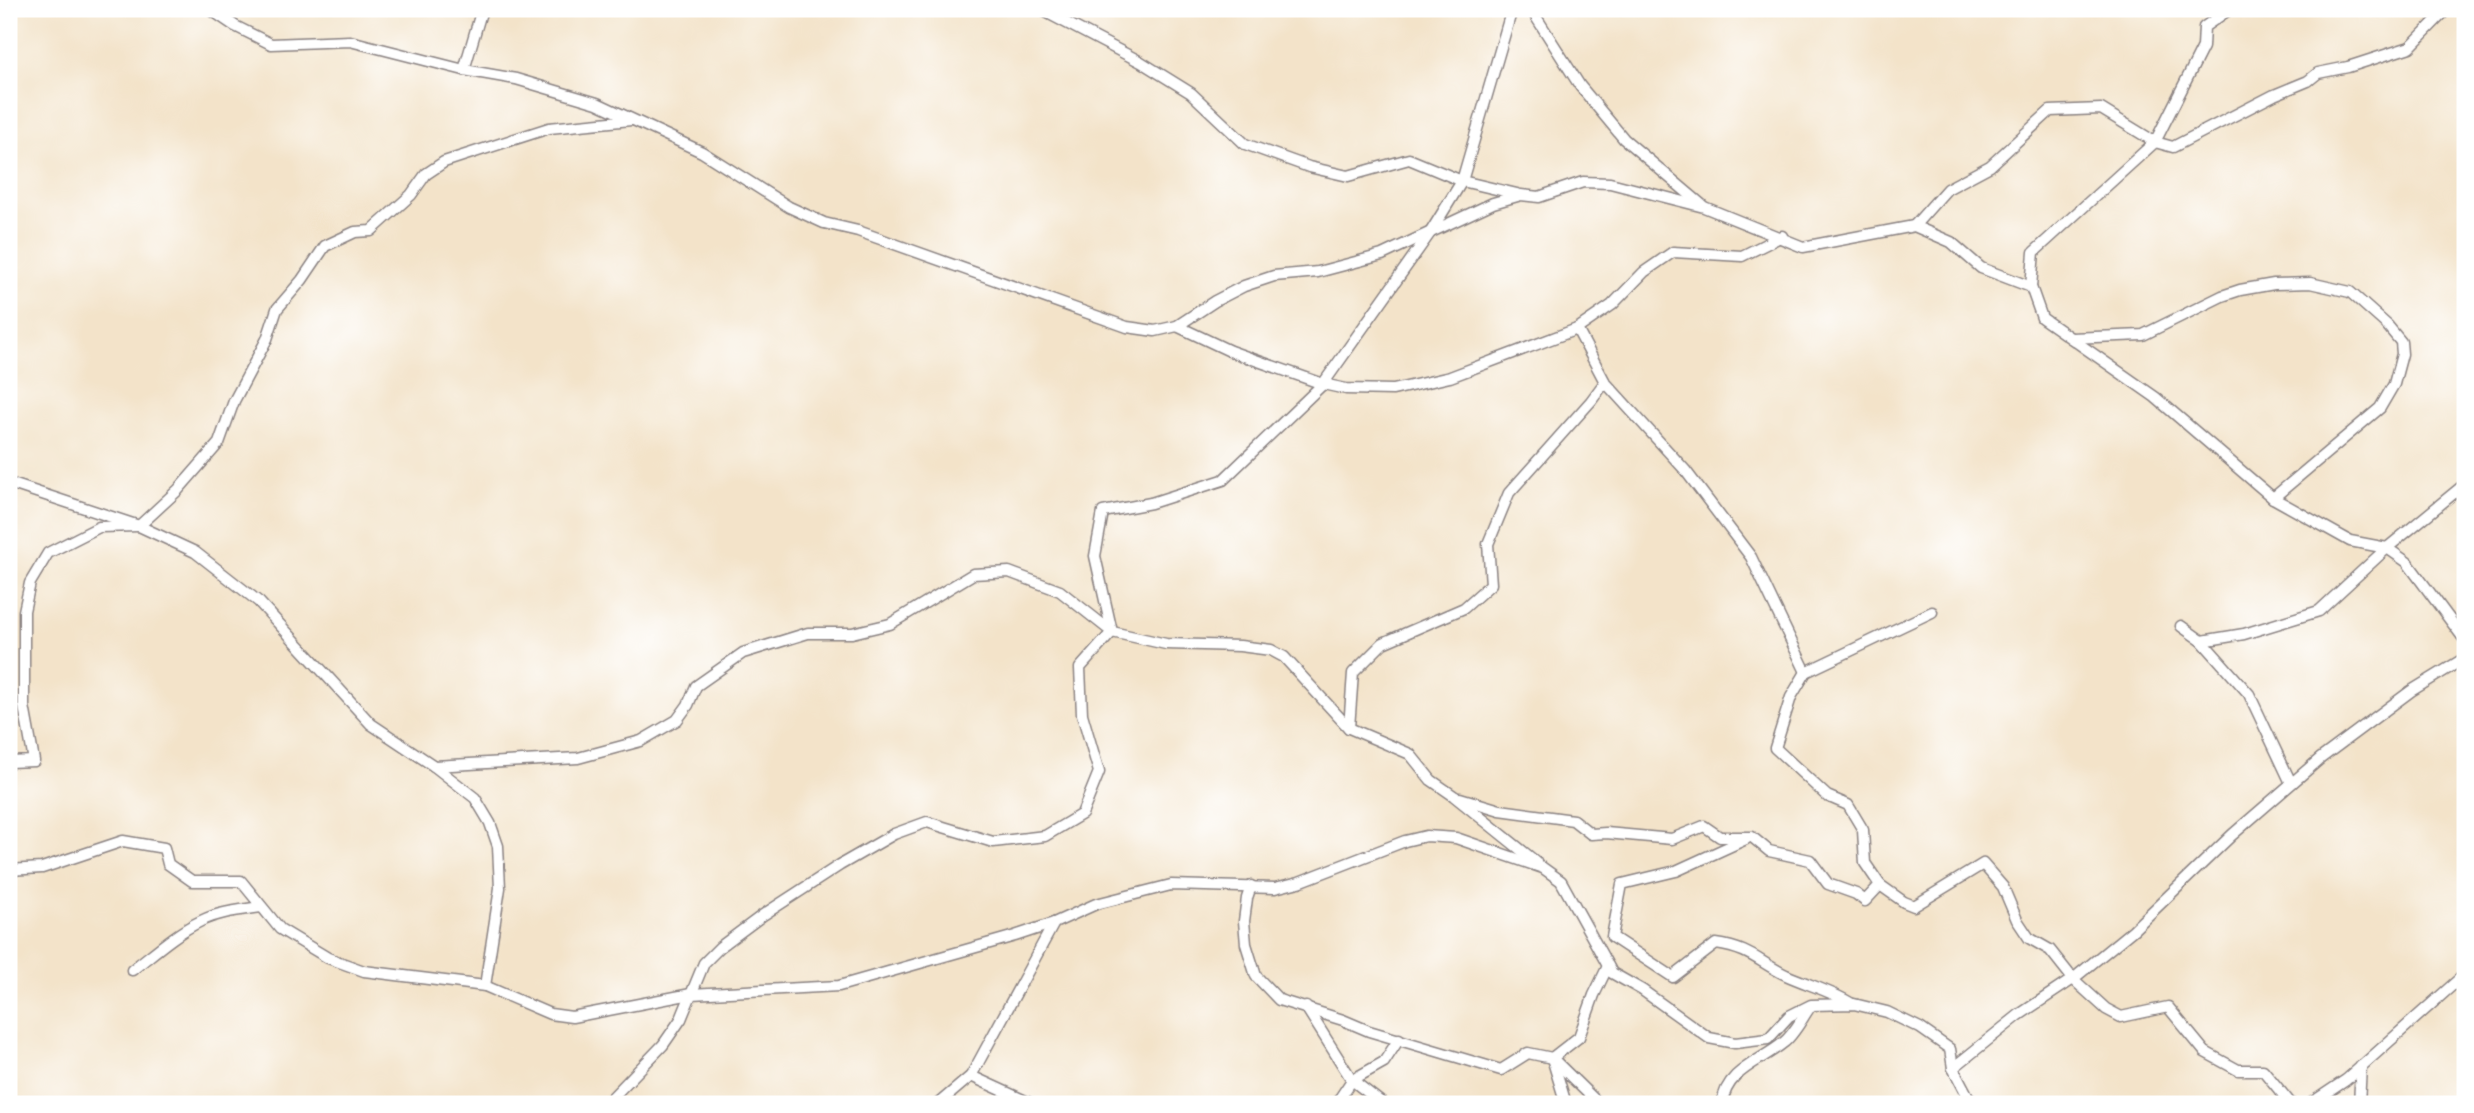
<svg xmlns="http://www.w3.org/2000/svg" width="2474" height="1113" font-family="'Indie Flower',sans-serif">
  <rect width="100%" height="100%" fill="#fff"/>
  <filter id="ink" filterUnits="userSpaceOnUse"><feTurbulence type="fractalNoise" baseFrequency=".0143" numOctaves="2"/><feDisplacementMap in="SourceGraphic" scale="14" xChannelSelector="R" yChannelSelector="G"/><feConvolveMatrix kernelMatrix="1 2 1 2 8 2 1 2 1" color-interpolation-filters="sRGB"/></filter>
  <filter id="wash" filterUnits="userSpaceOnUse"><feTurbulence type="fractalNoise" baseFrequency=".00686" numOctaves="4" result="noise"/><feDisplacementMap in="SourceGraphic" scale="28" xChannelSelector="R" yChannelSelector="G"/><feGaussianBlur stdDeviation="1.57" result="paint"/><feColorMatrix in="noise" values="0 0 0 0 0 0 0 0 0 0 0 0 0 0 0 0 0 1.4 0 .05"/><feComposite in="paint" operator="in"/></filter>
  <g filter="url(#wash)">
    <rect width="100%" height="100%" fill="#f3e3c9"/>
  </g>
  <g filter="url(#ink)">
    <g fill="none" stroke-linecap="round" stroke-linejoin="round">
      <!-- minor casing -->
      <g stroke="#8a8282" stroke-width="13">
        <g id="minor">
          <path d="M210,9L235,26L271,44L350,41L464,70L516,79L597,103L702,152L789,207L824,223L858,231L1127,327L1155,331L1177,326L1215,301L1244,286L1274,276L1318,272L1382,255L1493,203L1521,195L1539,197L1583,182L1610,183L1704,207L1803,247L1914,226L1951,242L1981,268L2031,287"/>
          <path d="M1040,9L1141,62L1191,93L1245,144L1309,167L1348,176L1409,159L1462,181L1517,194"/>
          <path d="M1531,9L1580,86L1624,139L1702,205"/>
          <path d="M2230,9L2204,27L2203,47L2155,142L2034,252L2031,287L2042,318L2155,397L2273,498L2350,541L2387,548L2407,562L2465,640"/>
          <path d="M464,70L482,9"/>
          <path d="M1914,226L1947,189L1990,166L2050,111L2101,109L2155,142L2173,147L2274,95L2308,81L2318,73L2348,67L2410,47L2447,9"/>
          <path d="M1177,326L1230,351L1323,384L1346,389L1393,390L1450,377L1577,329L1612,305L1644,272L1673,252L1742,256L1782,236"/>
          <path d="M2071,338L2143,335L2222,296L2240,290L2274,284L2310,283L2350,292L2387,325L2401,342L2402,354L2394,384L2380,408L2273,498"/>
          <path d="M1605,382L1685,470L1751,557L1806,672"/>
          <path d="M9,483L139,526L195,552L259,602L371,724L434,766L475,798L490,823L498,846L500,888L485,986"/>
          <path d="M2181,626L2202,641L2249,694L2291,783"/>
          <path d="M1112,632L1095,556L1103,512L1151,503L1223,480L1323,384L1430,233L1462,181L1512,9"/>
          <path d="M2202,641L2244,634L2319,611L2387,548L2465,484"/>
          <path d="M1349,728L1353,673L1383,643L1464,608L1491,584L1488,544L1509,493L1591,401L1605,382L1577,329"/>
          <path d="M9,762L34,761L24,706V611L30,583L48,553L99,527L139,526L178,490L219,443L234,401L267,339L277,309L302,280L325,246L355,232L371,231L411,195L426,174L444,162L549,128L631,120"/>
          <path d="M434,766L578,758L641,741L677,720L688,705L696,686L743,653L808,633H852L890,624L973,574L1009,572L1060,591L1112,632L1166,644L1240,646L1271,650L1284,657L1349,728L1410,754L1431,780L1454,796L1536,862"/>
          <path d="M1460,798L1500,810L1573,820L1591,834L1606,833L1672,839L1704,826L1720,837H1752L1769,851L1810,860L1828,884L1856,894L1865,901L1880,885L1904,902L1914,906L1983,864L2003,887L2017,920L2029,938L2050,950L2073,979L2106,1009L2121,1017L2168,1007L2205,1052L2238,1070H2263L2291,1104"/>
          <path d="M1746,839L1676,871L1622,884L1612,937L1673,977L1716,944C1751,949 1757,961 1786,975C1808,985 1832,991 1852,1004"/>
          <path d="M9,870L42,868L123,841L164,848L168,864L192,881H241L280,929L328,958L364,971L485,986L550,1014L572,1017L691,994L839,986L1015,936L1054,923L1096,904L1171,885L1275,888L1299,882L1405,841L1426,836L1456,838L1543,868L1561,881L1612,973L1642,990L1709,1038L1735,1043L1768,1039L1789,1016L1811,1005L1854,1004L1887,1012L1920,1028L1950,1049L1953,1068L1972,1104"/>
          <path d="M1880,885L1865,863L1863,830L1848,805L1827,796L1775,748L1791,697L1806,672L1932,612"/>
          <path d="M1251,886L1247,898L1244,921L1246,944L1256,976L1279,1000L1343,1020L1369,1031L1501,1070L1528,1053L1552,1058L1599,1104"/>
          <path d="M132,970C154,953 176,933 201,921C219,912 241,910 261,907"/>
          <path d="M1306,1007L1352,1080L1383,1104"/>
          <path d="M1953,1068L2019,1015L2073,979L2133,930L2232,835L2321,758L2411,691L2465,658"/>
          <path d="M971,1076L1032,1104"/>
          <path d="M606,1104L663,1045L681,1019L704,963L720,947L763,915L840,865L894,834L927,822L993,842L1045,836L1082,814L1099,772L1082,714L1080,668L1112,632"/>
          <path d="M938,1104L971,1076L1054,923"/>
          <path d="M1336,1104L1352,1080L1384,1062L1399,1039"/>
          <path d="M1566,1104L1552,1058L1579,1037L1594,995L1608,966"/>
          <path d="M1722,1104C1726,1070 1760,1062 1783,1043C1794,1035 1802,1018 1810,1007"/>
          <path d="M2310,1104L2346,1080L2465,974"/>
          <path d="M2359,1104L2361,1066"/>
        </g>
      </g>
      <!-- minor -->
      <use href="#minor" stroke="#fff" stroke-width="10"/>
    </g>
  </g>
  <!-- margin -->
  <rect width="2474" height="1113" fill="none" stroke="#fff" stroke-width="35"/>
</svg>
